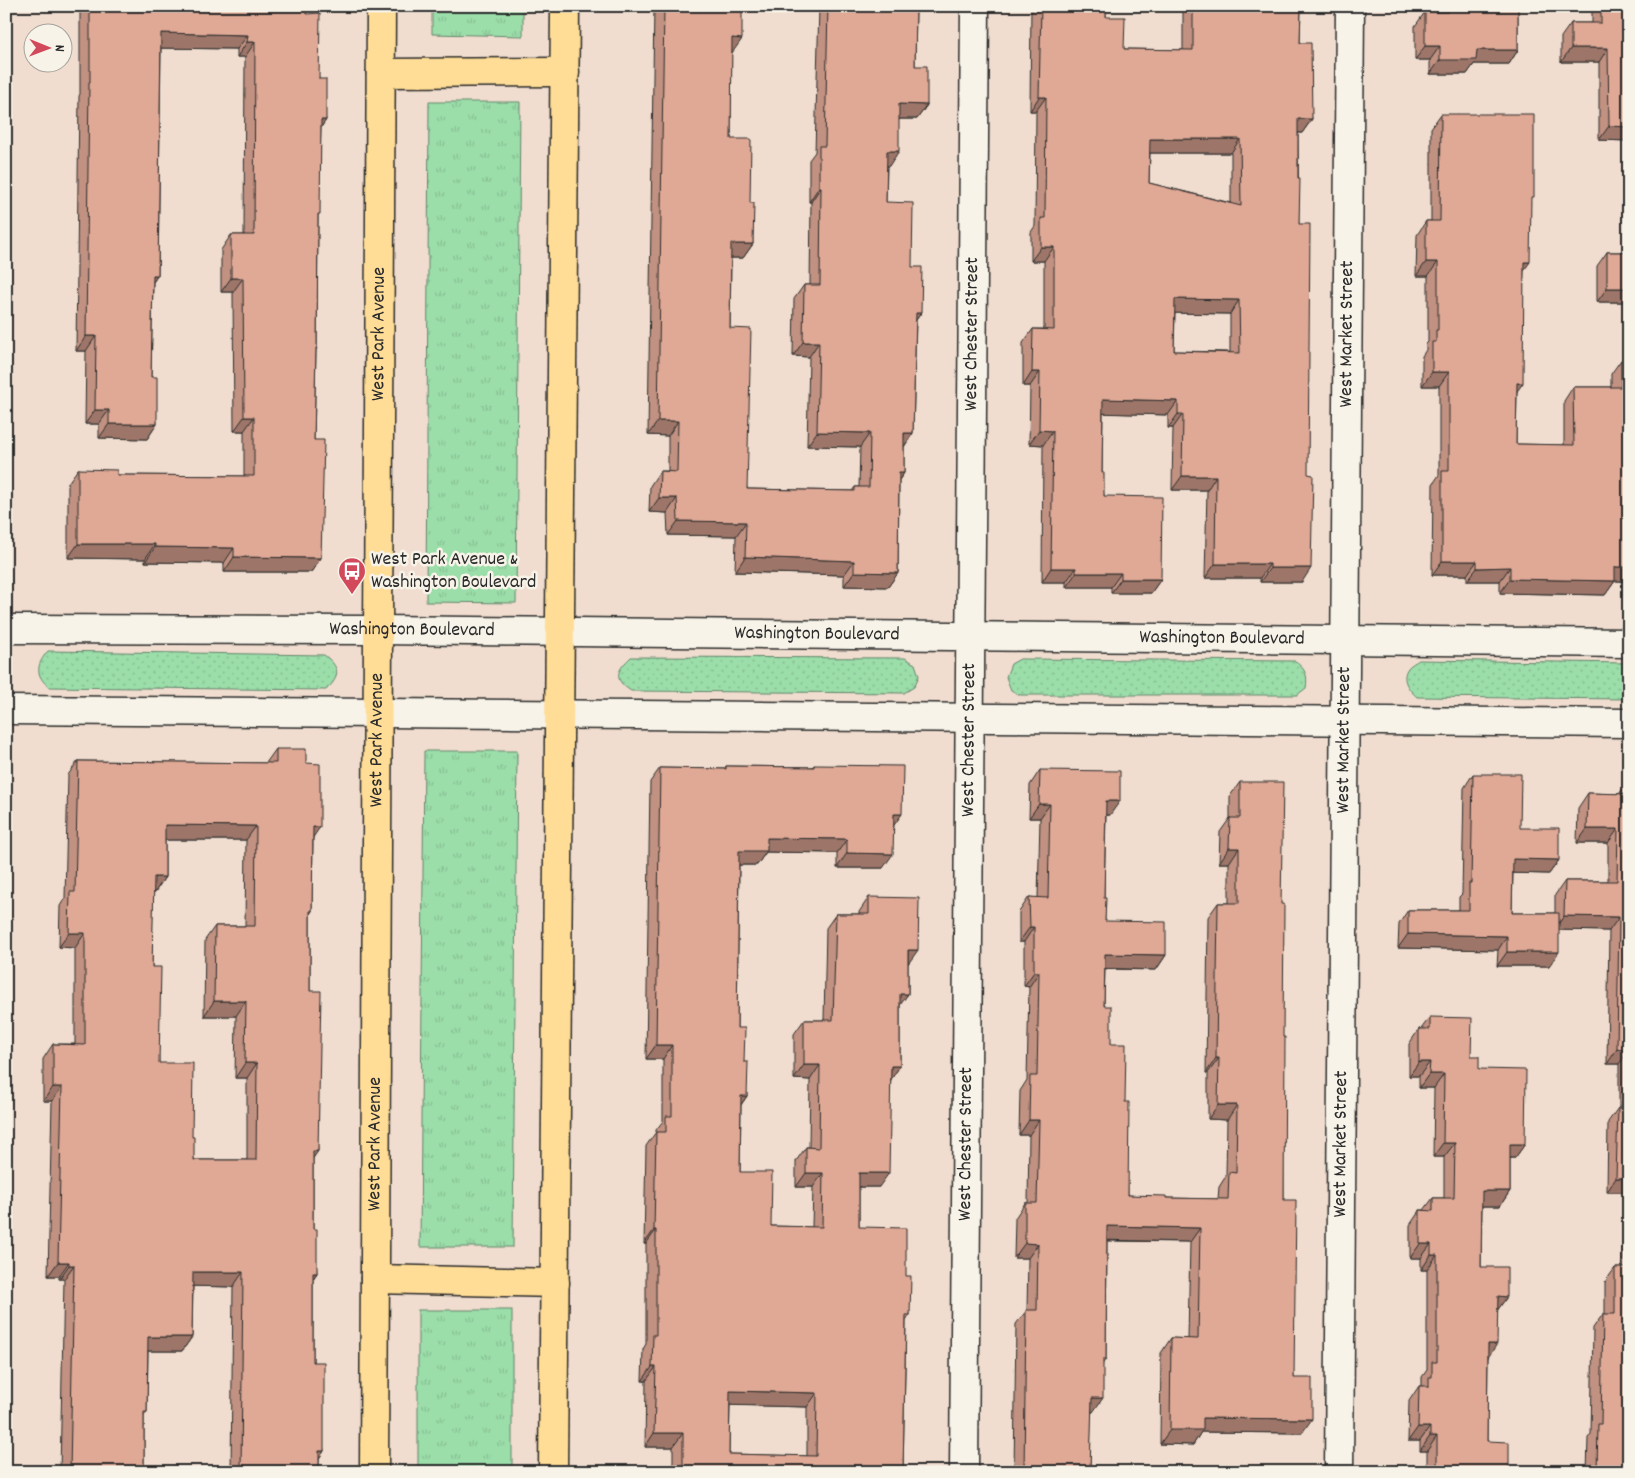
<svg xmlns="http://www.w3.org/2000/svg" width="1635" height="1478" font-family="Dekko,sans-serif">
  <defs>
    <pattern id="grass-dots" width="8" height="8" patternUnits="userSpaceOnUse" patternTransform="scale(1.25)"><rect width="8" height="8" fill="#9bdeaa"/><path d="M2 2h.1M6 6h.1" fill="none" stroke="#86bf92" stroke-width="1.8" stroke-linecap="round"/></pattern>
    <pattern id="park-tufts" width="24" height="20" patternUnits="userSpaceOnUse" patternTransform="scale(1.25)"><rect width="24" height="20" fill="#9bdeaa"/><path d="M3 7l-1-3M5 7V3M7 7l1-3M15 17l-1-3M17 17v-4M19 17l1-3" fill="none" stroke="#86bf92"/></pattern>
  </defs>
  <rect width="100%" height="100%" fill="#f0ddcf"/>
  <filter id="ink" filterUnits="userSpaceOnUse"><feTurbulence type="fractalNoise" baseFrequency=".02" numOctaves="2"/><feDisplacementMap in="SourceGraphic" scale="10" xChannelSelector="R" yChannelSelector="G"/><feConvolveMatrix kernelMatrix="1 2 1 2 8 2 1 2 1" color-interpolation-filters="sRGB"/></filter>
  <g filter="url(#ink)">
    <!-- grass -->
    <g fill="url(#grass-dots)" stroke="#63846a">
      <path d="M48,651L324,655C340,667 341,676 326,690L49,687C35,675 36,665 48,651Z"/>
      <path d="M631,657L905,658L915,664L919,676L914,687L904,693L631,691C612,679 617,670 631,657Z"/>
      <path d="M1020,659L1295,661C1306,670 1308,675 1306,688L1297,695H1020L1011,690L1006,677L1011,664Z"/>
      <path d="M1419,660L1629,663V699L1417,697C1409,690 1400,679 1408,668C1410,665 1416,662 1419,660Z"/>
    </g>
    <!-- park -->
    <g fill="url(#park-tufts)" stroke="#63846a">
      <path d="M432,6H523V36L432,34Z"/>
      <path d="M429,102H520L516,603L426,602Z"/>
      <path d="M424,751H517L513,1247H420Z"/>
      <rect x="418" y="1310" width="94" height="162"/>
    </g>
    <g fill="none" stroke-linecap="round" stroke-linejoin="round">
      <!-- minor casing -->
      <g stroke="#2b2b2b" stroke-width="31">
        <g id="minor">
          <path id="s1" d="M6,629L378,630L1629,643"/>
          <path d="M6,710L1629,723"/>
          <path id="s2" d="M964,1472L975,6"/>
          <path id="s3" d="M1339,1472L1350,6"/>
        </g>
      </g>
      <!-- trunk casing -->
      <g stroke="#2b2b2b" stroke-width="31">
        <g id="trunk">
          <path d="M381,73L565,72"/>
          <path d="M375,1279L555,1283"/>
          <path id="s4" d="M374,1472L381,6"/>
          <path d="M553,1472L565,6"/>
        </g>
      </g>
      <!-- minor -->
      <use href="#minor" stroke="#f7f3e8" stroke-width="28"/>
      <!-- trunk -->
      <use href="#trunk" stroke="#ffdd96" stroke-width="28"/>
    </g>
    <!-- wall -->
    <g fill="#c19181" stroke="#2b2b2b" fill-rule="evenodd">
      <path d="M80,6H306V14L319,79L326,120L321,127L318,217L317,348L316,350L314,440L321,558L311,572H224V563L145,562V559L68,558V483L78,469L117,475L244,476V431H234L233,292H221V250L231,235H244L245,57H237V49L161,48L158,275L153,282L151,377L157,424L147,439L99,438V424H85L86,351H76L79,96L80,94Z"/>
      <path d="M654,6H742L732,53H731V139L750,203L753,244L743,258H731L730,328L747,489L852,491L855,487H859L860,447L807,446L809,357L793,356L794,299L804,285H810L811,202H809V160L815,152L819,6H916L915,66L927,105L917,119H899L889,166H887L886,202L912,267L921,313L916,320L913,433L904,447V473L899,480L898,573L888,587L844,586V575L735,572L736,536L668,535L667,513L649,512L650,486L660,471H668V436L648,435Z"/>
      <path d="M1031,6H1106V17L1124,49L1183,50V6H1301L1300,43L1312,119L1302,133H1298L1302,582H1260V578H1205L1207,490H1172L1173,428H1168V415L1103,413L1102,473L1104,496L1161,579L1151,593H1111V587H1066V582H1042L1043,445L1029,444L1030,386H1023V343L1033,329H1044V261H1031V232L1035,226L1036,111H1030ZM1150,153H1231V203L1149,183ZM1175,313L1230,314V352L1174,351Z"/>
      <path d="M1438,6H1518V50L1509,64H1474L1467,74H1430V60H1415V26L1425,12H1438Z"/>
      <path d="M1592,6H1629V141L1599,140V62H1561V37L1571,23H1592Z"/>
      <path d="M1441,114L1530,202L1524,271L1517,392L1516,444L1564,445V401L1573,387H1611V374L1621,360H1624V302H1597V266L1607,252H1628L1629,218V581H1615L1605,595L1500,593V581H1467V575H1432L1433,484L1439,475V386H1422V356L1426,350V344L1428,342V276H1416L1417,235L1426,221H1431V128Z"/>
      <path d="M276,749L306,763L313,838L312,911L310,914V991L318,1151L313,1157V1229L317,1273L313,1279V1362L324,1451L319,1458V1472H231L233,1287L193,1286L192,1337L182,1351H148L147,1412L144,1416V1472H60L64,1279H59V1276H48L52,1101H43V1059L53,1044H75V948L59,947L60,906L65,898L68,775L78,761L266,763ZM165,840H246L245,926H215L205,940L204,1016H236L235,1078H247V1160H194L192,1137L159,1063L152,967L153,892H155L165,877Z"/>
      <path d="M814,765L894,826L883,868H837V853L766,852L757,865H739L737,1028L744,1062L747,1096L741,1105L740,1172L771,1226L812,1227L813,1187H796V1161L806,1147H809L810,1080L794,1079V1034L804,1020H824L826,928L836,914H859V912L869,897L908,964V994L900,1004V1066L891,1079L879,1187H859V1227L906,1276L910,1315L906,1321L903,1472H673V1447H645L646,1381H642L643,1349L646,1344V1244H644L646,1146L656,1132V1130L663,1121V1059H646L650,782L660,768L724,769L726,766L812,767ZM730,1405L807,1407V1456L729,1454Z"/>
      <path d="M1040,770L1110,815H1106L1104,898L1105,921L1166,955L1156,970L1105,969L1104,1006L1111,1044L1125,1102L1128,1195L1166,1198L1218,1199L1219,1187L1226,1176L1227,1120L1208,1119V1073H1206L1208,917L1218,903H1229V863H1219L1220,832L1230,818V796L1240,782L1281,904L1284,1200L1294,1378L1302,1433L1201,1432L1193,1445L1160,1444L1161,1353L1171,1338L1188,1339L1190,1242L1107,1241L1106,1359L1103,1363L1093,1412H1091L1090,1470L1096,1472H1014L1016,1324L1027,1310L1028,1258H1014L1015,1218L1025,1203H1028L1029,1135H1019L1020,1091L1027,1080L1029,987L1024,986V942H1019V912L1029,897L1038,898L1040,818H1029L1030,785Z"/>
      <path d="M1473,774L1520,828L1559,860L1549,874L1513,873L1512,913H1555V895L1565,881H1608V843H1577L1578,808L1588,793L1619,794L1629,781V1472H1587L1588,1438L1591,1434L1593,1328L1603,1314H1605V1282L1615,1268H1623L1624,1192H1607L1608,1122L1618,1108H1619V1064H1607L1609,931L1559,930L1549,966H1497L1498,950L1398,948L1399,924L1408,910H1459V897L1462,894L1464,788Z"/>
      <path d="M1430,1017L1471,1056L1525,1144L1515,1158H1510V1191L1500,1206H1482L1481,1267L1507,1297L1497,1310L1488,1356L1487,1441L1509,1472H1427V1451H1420V1441H1408L1409,1401L1419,1386H1422V1377L1427,1370V1270H1421V1258H1410V1225L1420,1210H1424L1433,1198H1444V1157H1433L1434,1088H1419V1076H1409V1044L1419,1029H1421Z"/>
    </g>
    <!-- shaded-wall -->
    <g fill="#9d7669" stroke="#2b2b2b">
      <path d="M161,33L248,35L237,49L151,48Z"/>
      <path d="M732,38L742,39L732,53H722Z"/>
      <path d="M247,42H255L245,57H237Z"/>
      <path d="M1425,46H1440L1430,60H1415Z"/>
      <path d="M1571,48H1608L1599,62H1561Z"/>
      <path d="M1477,50H1518L1509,64H1474L1467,74H1430L1440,60Z"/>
      <path d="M1039,97H1046L1036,111H1030Z"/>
      <path d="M899,104L927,105L917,119H889Z"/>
      <path d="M1298,119H1312L1302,133L1288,132Z"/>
      <path d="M321,120H326L316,135Z"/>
      <path d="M1609,126L1629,127V141L1599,140Z"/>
      <path d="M1150,139H1240L1231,153H1140Z"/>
      <path d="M887,151H899L889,166H877Z"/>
      <path d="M819,187H821L811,202H809Z"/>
      <path d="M731,244H753L743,258H721Z"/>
      <path d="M1041,247H1054L1044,261H1031Z"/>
      <path d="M1426,262H1438L1428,276H1416Z"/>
      <path d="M1524,262H1530L1520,276Z"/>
      <path d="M153,275H158L148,289Z"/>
      <path d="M231,278H243L233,292H221Z"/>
      <path d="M1607,288H1629V295L1624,302H1597Z"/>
      <path d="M1175,299L1239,300L1230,314L1165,313Z"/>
      <path d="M916,313H921L911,327Z"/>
      <path d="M86,336H96L86,351H76Z"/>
      <path d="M803,342H819L809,357L793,356Z"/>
      <path d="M1032,372H1040L1030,386H1023Z"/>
      <path d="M1432,372H1449L1439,386H1422Z"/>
      <path d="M1517,383H1523L1513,397Z"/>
      <path d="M1103,399L1178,401L1168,415L1093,413Z"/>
      <path d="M95,410H109L99,424H85Z"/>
      <path d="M1178,414H1183L1173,428H1168Z"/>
      <path d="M244,417H254L244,431H234Z"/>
      <path d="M658,421H678L668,436L648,435Z"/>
      <path d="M109,424H157L147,439L99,438Z"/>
      <path d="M1039,430L1053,431L1043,445L1029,444Z"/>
      <path d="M817,432L870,433L860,447L807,446Z"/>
      <path d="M904,433H913L903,448Z"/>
      <path d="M899,473H904L894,487Z"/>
      <path d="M1182,476H1216L1207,490H1172Z"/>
      <path d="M659,498H677L667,513L649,512Z"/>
      <path d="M678,521L746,522L736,536L668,535Z"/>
      <path d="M78,544H155L145,559L68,558Z"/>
      <path d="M155,547L234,548L224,563L145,562Z"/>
      <path d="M234,557L321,558L311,572H224Z"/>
      <path d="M745,557L854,561L844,575L735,572Z"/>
      <path d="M1442,561H1477L1467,575H1432Z"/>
      <path d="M1215,564H1270L1260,578H1205Z"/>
      <path d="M1510,567L1500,581H1467L1477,568Z"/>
      <path d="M1615,567H1629V581H1605Z"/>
      <path d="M1051,568H1076L1066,582H1042Z"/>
      <path d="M1270,568H1311L1302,582H1260Z"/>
      <path d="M854,572L898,573L888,587L844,586Z"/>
      <path d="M1076,573H1121L1111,587H1066Z"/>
      <path d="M1121,579H1161L1151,593H1111Z"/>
      <path d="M1510,579L1615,581L1605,595L1500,593Z"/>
      <path d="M1106,801H1120L1110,815H1096Z"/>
      <path d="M1039,804H1050L1040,818H1029Z"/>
      <path d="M894,814H902L892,828Z"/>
      <path d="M165,825L256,826L246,840H155Z"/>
      <path d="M313,827H320L310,842Z"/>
      <path d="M1587,829H1618L1608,843H1577Z"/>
      <path d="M767,838L847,839L837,853L766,852L757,865H729L739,851Z"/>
      <path d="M1229,848H1239L1229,863H1219Z"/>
      <path d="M847,853L893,854L883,868H837Z"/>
      <path d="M1513,859L1559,860L1549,874L1503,873Z"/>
      <path d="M154,877H165L155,892H144Z"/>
      <path d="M1564,916L1619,917L1609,931L1554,930Z"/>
      <path d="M1030,927H1034L1024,942H1019Z"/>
      <path d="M69,933H85L75,948L59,947Z"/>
      <path d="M1408,934L1507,936L1498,950L1398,948Z"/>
      <path d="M908,950H918L908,964Z"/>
      <path d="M1507,952H1559L1549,966H1497Z"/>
      <path d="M1105,954L1166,955L1156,970L1095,968Z"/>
      <path d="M1034,972H1039L1029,987L1024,986Z"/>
      <path d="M900,994H908L898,1008Z"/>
      <path d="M214,1001H246L236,1016H204Z"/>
      <path d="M656,1045H672L663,1059H646Z"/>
      <path d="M1617,1049L1629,1050L1619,1064H1607Z"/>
      <path d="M1216,1058H1219L1208,1073H1206Z"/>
      <path d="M1419,1062H1430L1419,1076H1409Z"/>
      <path d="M245,1063H257L247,1078H235Z"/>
      <path d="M804,1065H820L810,1080L794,1079Z"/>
      <path d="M891,1066H900L890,1081Z"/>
      <path d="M1429,1074H1444L1434,1088H1419Z"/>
      <path d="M53,1087H62L52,1101H43Z"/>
      <path d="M741,1096H747L737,1110Z"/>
      <path d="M1218,1105H1237L1227,1120L1208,1119Z"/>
      <path d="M1029,1120H1039L1029,1135H1019Z"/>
      <path d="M1443,1143H1455L1444,1157H1433Z"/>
      <path d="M1510,1144H1525L1515,1158H1500Z"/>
      <path d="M313,1151H318L308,1166Z"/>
      <path d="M806,1173H823L813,1187H796Z"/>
      <path d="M859,1173H889L879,1187H849Z"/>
      <path d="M1616,1178H1629V1186L1624,1192H1607Z"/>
      <path d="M1482,1191H1510L1500,1206H1472Z"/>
      <path d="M1107,1226L1200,1228L1190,1242L1097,1240Z"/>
      <path d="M654,1230H656L646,1244H644Z"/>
      <path d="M1025,1243L1038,1244L1028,1258H1014Z"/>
      <path d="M1420,1244H1431L1421,1258H1410Z"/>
      <path d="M1431,1255H1437L1427,1270H1421Z"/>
      <path d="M58,1262H69L59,1276H48Z"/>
      <path d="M69,1265H74L64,1279H59Z"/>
      <path d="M193,1272H243L233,1287L183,1286Z"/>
      <path d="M313,1273H317L307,1287Z"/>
      <path d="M1498,1296L1507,1297L1497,1311Z"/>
      <path d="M148,1337H192L182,1351H138Z"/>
      <path d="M1488,1344H1497L1487,1359Z"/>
      <path d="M652,1367H656L646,1381H642Z"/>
      <path d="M730,1391L817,1393L807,1407L721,1405Z"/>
      <path d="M1092,1398H1103L1093,1412H1082Z"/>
      <path d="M1203,1418L1312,1419L1302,1433L1201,1432L1193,1445L1160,1444L1170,1430Z"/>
      <path d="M1418,1427H1430L1420,1441H1408Z"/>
      <path d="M654,1433H683L673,1447H645Z"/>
      <path d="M1430,1436H1437L1427,1451H1420Z"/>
      <path d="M319,1451H324L314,1466Z"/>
    </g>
    <!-- building -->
    <g fill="#e0a996" stroke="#2b2b2b" fill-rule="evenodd">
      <path d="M90,6H306V14L320,13L319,79H326V120H321L320,214H318L317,348H316L314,440H324L321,558L234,557V548L155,547V544H78V469L117,470V475L254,476V417H244L243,278H231V235H254L255,42H247L248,35L161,33L158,275H153L151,377H157V424H109V410H95L96,336H86L89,82H90Z"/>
      <path d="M664,6H742V39L732,38L731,139H751L750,203H754L753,244H731L730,328L751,329L747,489L855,491V487H869L870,433L817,432L819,342H803L804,285H820L821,187H819V146H825L828,6H916L915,66H927V105L899,104V151H887L886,202L913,203L912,267H922L921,313H916L913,433H904V473H899L898,573L854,572V561L745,557L746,522L678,521L677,498H659L660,471L677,472L678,421H658Z"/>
      <path d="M1041,6H1106V17H1125L1124,49L1193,50V6H1301L1300,43H1311L1312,119H1298V178H1300L1299,224H1310L1308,474L1313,475L1311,568H1270V564H1215L1216,476H1182L1183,414H1178V401L1103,399L1102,473H1104V496L1162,497L1161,579H1121V573H1076V568H1051L1053,431L1039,430L1040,372H1032L1033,329L1054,330V247H1041V218H1045L1046,97H1039ZM1150,139H1240L1241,206L1149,183ZM1175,299L1239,300L1240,353L1174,351Z"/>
      <path d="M1448,6H1518V50H1477L1476,60H1440V46H1425V12H1448Z"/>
      <path d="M1601,6H1629V127L1609,126L1608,48H1571V23H1601Z"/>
      <path d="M1441,114H1534V197H1531L1530,262H1524L1523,383H1517L1516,444L1574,445L1573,387H1621V360H1629V567H1615V581L1510,579V567L1477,568V561H1442V471H1449V372H1432V342H1436V330H1438V262H1426V221H1440Z"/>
      <rect x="1607" y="252" width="22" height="36"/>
      <path d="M276,749H306V763L320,764V827H313L312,911H310V991H321L318,1151H313V1229H317V1273H313V1362H324V1451H319V1472H241L243,1272H193L192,1337H148L147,1412H144V1472H70L74,1265H69V1262H58L62,1087H53V1044L85,1045V933H69L70,892H75L78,761L276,763ZM165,825L256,826L255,926H215L214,1001H246L245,1063H257L256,1160H194V1137H192L193,1063H159L161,967H152L154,877H165Z"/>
      <path d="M814,765L903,766L902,814H894L893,854L847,853V839L767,838V851H739L737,1028H745L744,1062H748L747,1096H741L740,1172H772L771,1226L822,1227L823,1173H806V1147L819,1148L820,1065H804V1020H833L836,914H869V897L919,898L918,950H908V994H900V1066H891L889,1173H859V1227L906,1228V1276H911L910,1315H906L903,1472H683V1433H654L656,1367H652L653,1335H656V1230H654L656,1132H666V1116H672V1045H656L660,768L726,769V766L814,767ZM730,1391L817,1393L816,1456L729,1454Z"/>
      <path d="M1040,770L1120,771V801H1106L1104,898H1106L1105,921L1166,922V955L1105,954L1104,1006H1111V1044H1126L1125,1102H1129L1128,1195L1166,1196V1198L1228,1199L1229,1172L1236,1173L1237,1105H1218L1219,1058H1216L1218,903H1239V848H1229L1230,818H1240V782H1283L1281,904H1284L1283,1037H1285L1284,1200H1296L1294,1378H1312V1419L1203,1418V1430H1170L1171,1338L1198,1339L1200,1228L1107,1226L1106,1359H1103V1398H1092L1090,1470L1096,1471V1472H1024L1026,1310H1037L1038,1244L1025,1243V1203H1037L1039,1120H1029L1030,1076H1037L1039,972H1034V927H1030L1029,897L1048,898L1050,804H1039Z"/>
      <path d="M1473,774H1521L1520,828H1559V860L1513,859L1512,913H1559V952H1507V936L1408,934V910H1469V883H1471Z"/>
      <path d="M1628,781L1629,1050L1617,1049L1619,917L1564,916L1565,881H1617L1618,829H1587L1588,793L1628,794Z"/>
      <path d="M1430,1017L1472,1018L1471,1056H1479V1069L1526,1070L1525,1144H1510V1191H1482L1481,1267H1507V1297L1498,1296L1497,1344H1488L1487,1441L1509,1442V1472H1437V1436H1430V1427H1418L1419,1386H1429V1377H1432V1362H1437V1255H1431V1244H1420V1210L1433,1211V1198H1454L1455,1143H1443L1444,1074H1429L1430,1062H1419V1029H1430Z"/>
      <path d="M1618,1108H1629V1178H1616Z"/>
      <path d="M1615,1268H1629V1472H1597L1598,1424H1601L1603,1314H1615Z"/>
      <path d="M1223,1470L1310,1471V1472H1223Z"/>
    </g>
  </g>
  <!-- icons -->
  <defs>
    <g id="bus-pin" transform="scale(1.4375)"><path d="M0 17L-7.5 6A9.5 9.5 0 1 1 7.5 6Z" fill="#d1495b" stroke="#f7f3e8"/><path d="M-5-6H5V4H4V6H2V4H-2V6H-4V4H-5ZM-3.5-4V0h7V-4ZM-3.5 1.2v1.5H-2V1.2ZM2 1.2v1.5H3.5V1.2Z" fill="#fff"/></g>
  </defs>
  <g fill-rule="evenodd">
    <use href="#bus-pin" x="352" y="571"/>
  </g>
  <g text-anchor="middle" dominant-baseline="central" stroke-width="5" stroke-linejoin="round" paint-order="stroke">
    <!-- street labels -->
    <g font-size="20" fill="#2b2b2b" stroke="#f7f3e8">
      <text stroke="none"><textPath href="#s4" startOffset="1138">West Park Avenue</textPath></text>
      <text stroke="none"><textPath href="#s2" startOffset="1138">West Chester Street</textPath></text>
      <text stroke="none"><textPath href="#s3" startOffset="1138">West Market Street</textPath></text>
      <text stroke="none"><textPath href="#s1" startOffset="406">Washington Boulevard</textPath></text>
      <text stroke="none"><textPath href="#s1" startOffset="811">Washington Boulevard</textPath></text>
      <text stroke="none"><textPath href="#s1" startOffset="1216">Washington Boulevard</textPath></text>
      <text stroke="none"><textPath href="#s4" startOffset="732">West Park Avenue</textPath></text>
      <text stroke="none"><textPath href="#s2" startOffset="732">West Chester Street</textPath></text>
      <text stroke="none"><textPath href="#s3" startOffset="732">West Market Street</textPath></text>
      <text stroke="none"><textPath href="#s4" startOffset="328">West Park Avenue</textPath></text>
      <text stroke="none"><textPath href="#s2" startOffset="328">West Chester Street</textPath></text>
      <text stroke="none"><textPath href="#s3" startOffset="328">West Market Street</textPath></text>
    </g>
    <!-- poi labels -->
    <g font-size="20" fill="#2b2b2b" stroke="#f7f3e8" text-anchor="start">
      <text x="371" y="560">West Park Avenue &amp;<tspan x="371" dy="23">Washington Boulevard</tspan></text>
    </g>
  </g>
  <!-- margin -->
  <rect width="1635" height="1478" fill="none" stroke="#f7f3e8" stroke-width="25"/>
  <rect x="12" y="12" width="1610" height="1453" fill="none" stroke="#2b2b2b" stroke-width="2" filter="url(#ink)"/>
  <!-- north arrow -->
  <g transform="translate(48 48) rotate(91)"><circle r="24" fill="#f7f3e8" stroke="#a5a39c"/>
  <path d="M0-4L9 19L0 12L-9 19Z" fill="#d1495b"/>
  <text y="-8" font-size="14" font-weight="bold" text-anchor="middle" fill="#2b2b2b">N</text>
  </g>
</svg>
